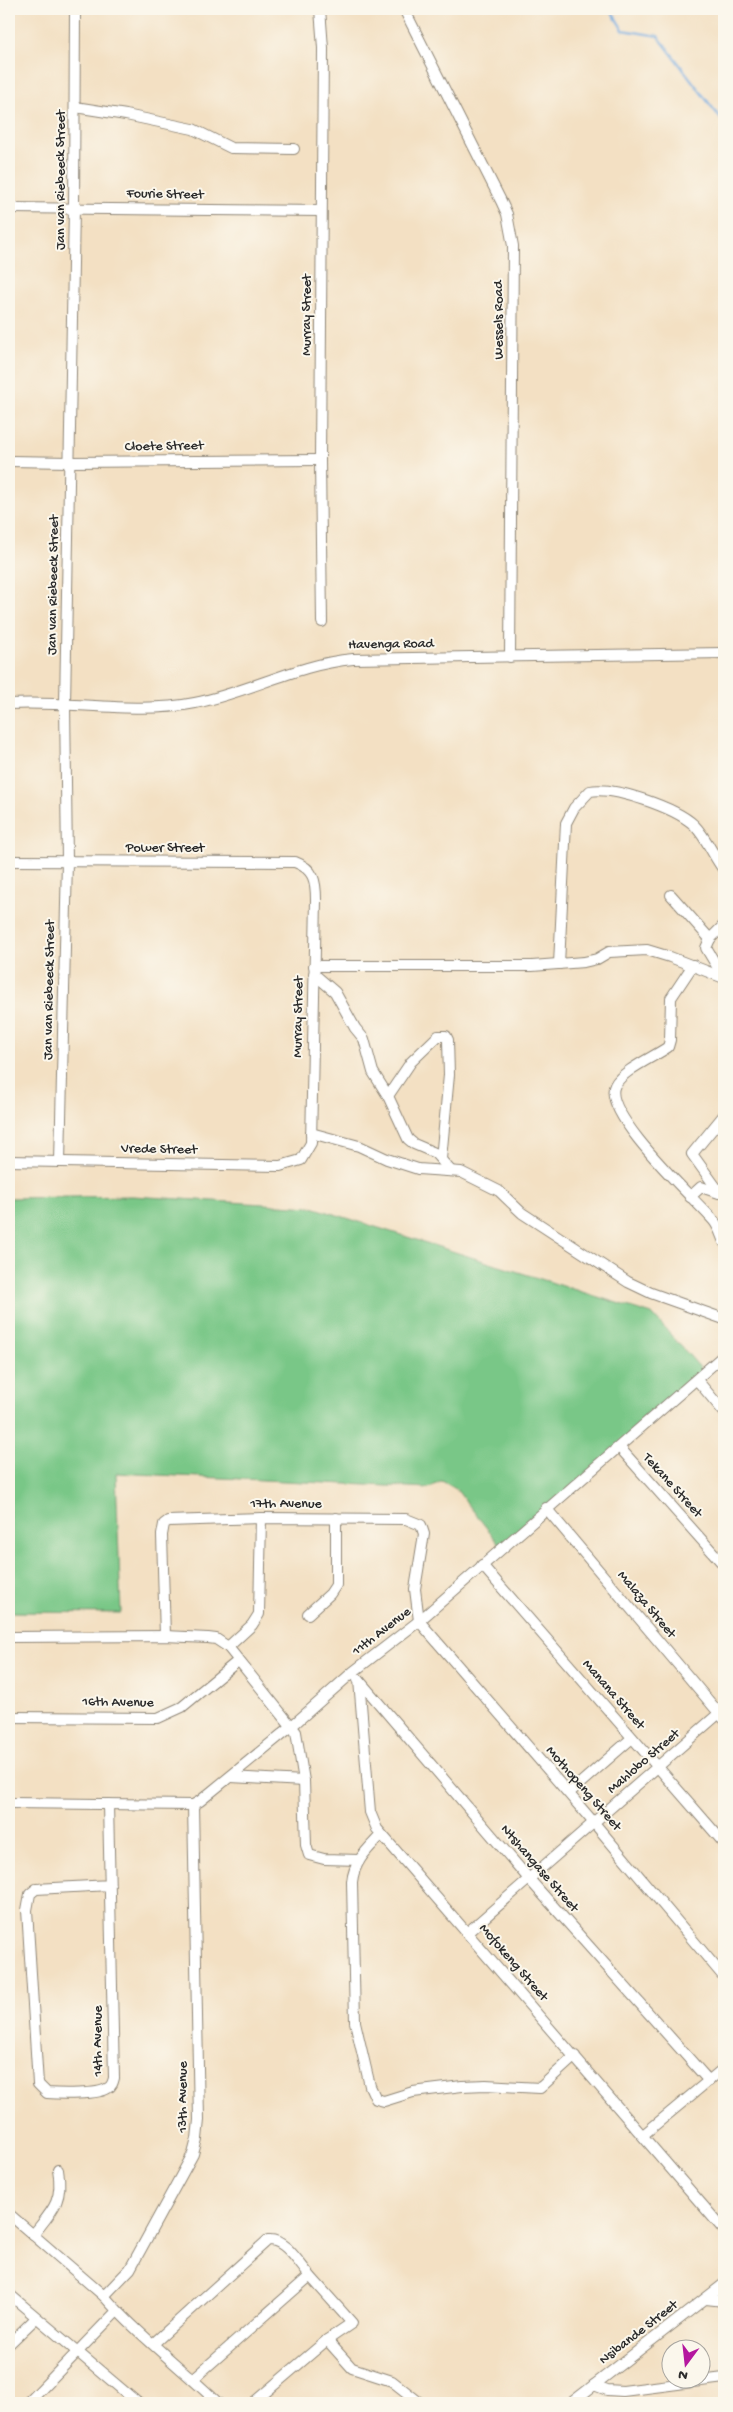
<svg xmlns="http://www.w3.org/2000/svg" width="733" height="2412" font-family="'Gochi Hand',sans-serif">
  <rect width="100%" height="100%" fill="#fbf7ec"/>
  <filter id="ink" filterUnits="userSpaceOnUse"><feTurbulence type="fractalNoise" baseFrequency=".02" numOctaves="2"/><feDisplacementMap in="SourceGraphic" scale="10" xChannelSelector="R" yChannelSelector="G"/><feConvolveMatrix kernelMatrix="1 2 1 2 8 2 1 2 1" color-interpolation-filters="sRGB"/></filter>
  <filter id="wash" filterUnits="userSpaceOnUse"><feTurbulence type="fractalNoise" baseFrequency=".0096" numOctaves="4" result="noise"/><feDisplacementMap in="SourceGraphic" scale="20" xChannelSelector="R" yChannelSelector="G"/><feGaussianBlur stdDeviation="1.12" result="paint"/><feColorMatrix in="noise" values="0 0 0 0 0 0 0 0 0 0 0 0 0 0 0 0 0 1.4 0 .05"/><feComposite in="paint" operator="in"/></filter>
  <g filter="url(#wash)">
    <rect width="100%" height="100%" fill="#f3e0c3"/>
    <!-- green -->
    <path fill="#79c787" stroke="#527959" d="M132,1196L312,1207L652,1314L705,1373L504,1550L456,1489L442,1481L429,1488L116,1473L121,1613L9,1612V1198Z"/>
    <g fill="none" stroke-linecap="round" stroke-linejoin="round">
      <!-- stream -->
      <path stroke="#6da5db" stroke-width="2.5" d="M610,9L623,30L658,36L724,123"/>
    </g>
  </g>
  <g filter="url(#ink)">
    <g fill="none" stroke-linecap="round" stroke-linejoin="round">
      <!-- minor casing -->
      <g stroke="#8f8677" stroke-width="12">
        <g id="minor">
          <path d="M320,9L323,48L320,460L322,622"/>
          <path d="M404,9L501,201L507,214L513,246L510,657"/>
          <path d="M75,107L126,115L193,129L231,148L294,149"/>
          <path d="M9,208L321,211"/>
          <path d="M9,461L70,462L320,460"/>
          <path d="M9,704C69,700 136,715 195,703C249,692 298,664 353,659L724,653"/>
          <path d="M9,861L295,862C314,869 316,881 316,900L311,1143L301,1160L280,1166L9,1161"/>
          <path d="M671,895L710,939"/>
          <path d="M559,964L566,823L574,808L590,791C614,786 676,808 694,825C707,838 713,856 724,870"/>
          <path d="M693,965L671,998L670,1040L668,1047C654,1057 623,1070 615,1085C600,1113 696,1200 714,1221C719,1227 721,1235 724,1242"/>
          <path d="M314,966H532L584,962L597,959L609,952L647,950L670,957L724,978"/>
          <path d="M314,974L335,992L355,1028L364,1039L373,1072L388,1096L408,1139L414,1144L435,1153L450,1170"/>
          <path d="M724,978L706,948L710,939L724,925"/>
          <path d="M388,1096L411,1062L438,1036H446L448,1040L449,1075L441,1159"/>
          <path d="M311,1133L359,1146L387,1159L418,1169L461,1172L499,1191L522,1213L628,1282L651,1293L724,1319"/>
          <path d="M60,1162L67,861L65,704L74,208L75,9"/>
          <path d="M720,1193L692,1154L724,1115"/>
          <path d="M690,1197L701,1187L719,1193"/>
          <path d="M697,1380L724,1412"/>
          <path d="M620,1448L724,1565"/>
          <path d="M546,1508L724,1719"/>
          <path d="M482,1565L724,1843"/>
          <path d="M308,1614L330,1594L336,1585V1518"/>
          <path d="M165,1636L162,1535L164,1524L168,1521L261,1518L406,1519L421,1525L424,1534L415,1589L419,1621L595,1824L724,1977"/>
          <path d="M9,1637L165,1636L208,1638L216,1639L228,1647L296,1732L304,1781L306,1845L309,1855L324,1859L359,1860"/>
          <path d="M228,1647L252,1625L259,1614L261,1518"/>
          <path d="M358,1679L529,1879L709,2081"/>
          <path d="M359,1680L370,1812L377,1829L724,2230"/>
          <path d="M9,1717L158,1718L182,1707L238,1661"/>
          <path d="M231,1777L304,1781"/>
          <path d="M569,1793L632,1738"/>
          <path d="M9,1803L193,1805L200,1801L293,1725L353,1672L419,1621L724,1355"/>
          <path d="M108,1804L114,2078C113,2082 112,2086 108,2088C99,2095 59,2094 47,2093L38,2084L27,1910L30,1894L36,1889L110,1885"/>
          <path d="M381,1835C368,1849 354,1861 352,1882L355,2022L370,2086L376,2099L384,2101L413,2092L462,2086L486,2085L540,2088L575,2056"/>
          <path d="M468,1932L724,1709"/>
          <path d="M643,2135L724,2068"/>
          <path d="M9,2214L104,2296L130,2269L193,2154L197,2139L199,2120L193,1805"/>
          <path d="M33,2235C51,2212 64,2202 58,2170"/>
          <path d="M9,2294L138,2403"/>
          <path d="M104,2296C138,2335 181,2367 218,2403"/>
          <path d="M706,2299L724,2301"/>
          <path d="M327,2340L352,2368L392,2381L420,2403"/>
          <path d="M154,2343L268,2240C285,2238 300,2265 310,2276"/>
          <path d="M9,2344L36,2318"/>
          <path d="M193,2379L310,2276L352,2323L327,2340L253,2403"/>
          <path d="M594,2385L607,2390L623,2391L724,2378"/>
          <path d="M28,2403L117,2311"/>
          <path d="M571,2403L724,2284"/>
        </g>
      </g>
      <!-- minor -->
      <use href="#minor" stroke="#fff" stroke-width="10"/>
    </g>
  </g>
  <g text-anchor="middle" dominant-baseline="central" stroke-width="4" stroke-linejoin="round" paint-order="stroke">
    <!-- street labels -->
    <g font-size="14" fill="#2b2b2b" stroke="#fbf7ec">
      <text transform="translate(61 180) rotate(-90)">Jan van Riebeeck Street</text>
      <text transform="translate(165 195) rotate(1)">Fourie Street</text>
      <text transform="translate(307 315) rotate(-90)">Murray Street</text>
      <text transform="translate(499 320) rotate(-90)">Wessels Road</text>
      <text transform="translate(164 447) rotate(-1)">Cloete Street</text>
      <text transform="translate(54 585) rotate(-89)">Jan van Riebeeck Street</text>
      <text transform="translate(391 645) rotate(-1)">Havenga Road</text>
      <text x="165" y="848">Power Street</text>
      <text transform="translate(50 990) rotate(-89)">Jan van Riebeeck Street</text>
      <text transform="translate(299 1017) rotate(-89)">Murray Street</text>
      <text transform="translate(159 1150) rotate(1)">Vrede Street</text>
      <text transform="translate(672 1486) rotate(48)">Tekane Street</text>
      <text x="286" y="1504">17th Avenue</text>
      <text transform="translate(646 1605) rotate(50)">Malaza Street</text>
      <text transform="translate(382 1632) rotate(-38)">11th Avenue</text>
      <text transform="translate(613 1695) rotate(49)">Manana Street</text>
      <text transform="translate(118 1703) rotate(1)">16th Avenue</text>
      <text transform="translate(644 1762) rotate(-41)">Mahlobo Street</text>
      <text transform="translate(583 1789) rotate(49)">Mothopeng Street</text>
      <text transform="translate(539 1869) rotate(49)">Ntshangase Street</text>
      <text transform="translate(513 1963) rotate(49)">Mofokeng Street</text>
      <text transform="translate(98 2041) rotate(-90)">14th Avenue</text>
      <text transform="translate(183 2097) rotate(-90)">13th Avenue</text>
      <text transform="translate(639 2333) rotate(-38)">Nsibande Street</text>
    </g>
  </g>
  <!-- margin -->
  <rect width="733" height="2412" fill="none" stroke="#fbf7ec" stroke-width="30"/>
  <!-- north arrow -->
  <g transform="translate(686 2364) rotate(195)"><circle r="24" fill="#fbf7ec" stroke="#a8a59f"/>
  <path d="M0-4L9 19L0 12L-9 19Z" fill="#b5179e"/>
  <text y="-8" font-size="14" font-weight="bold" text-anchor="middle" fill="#2b2b2b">N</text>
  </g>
</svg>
